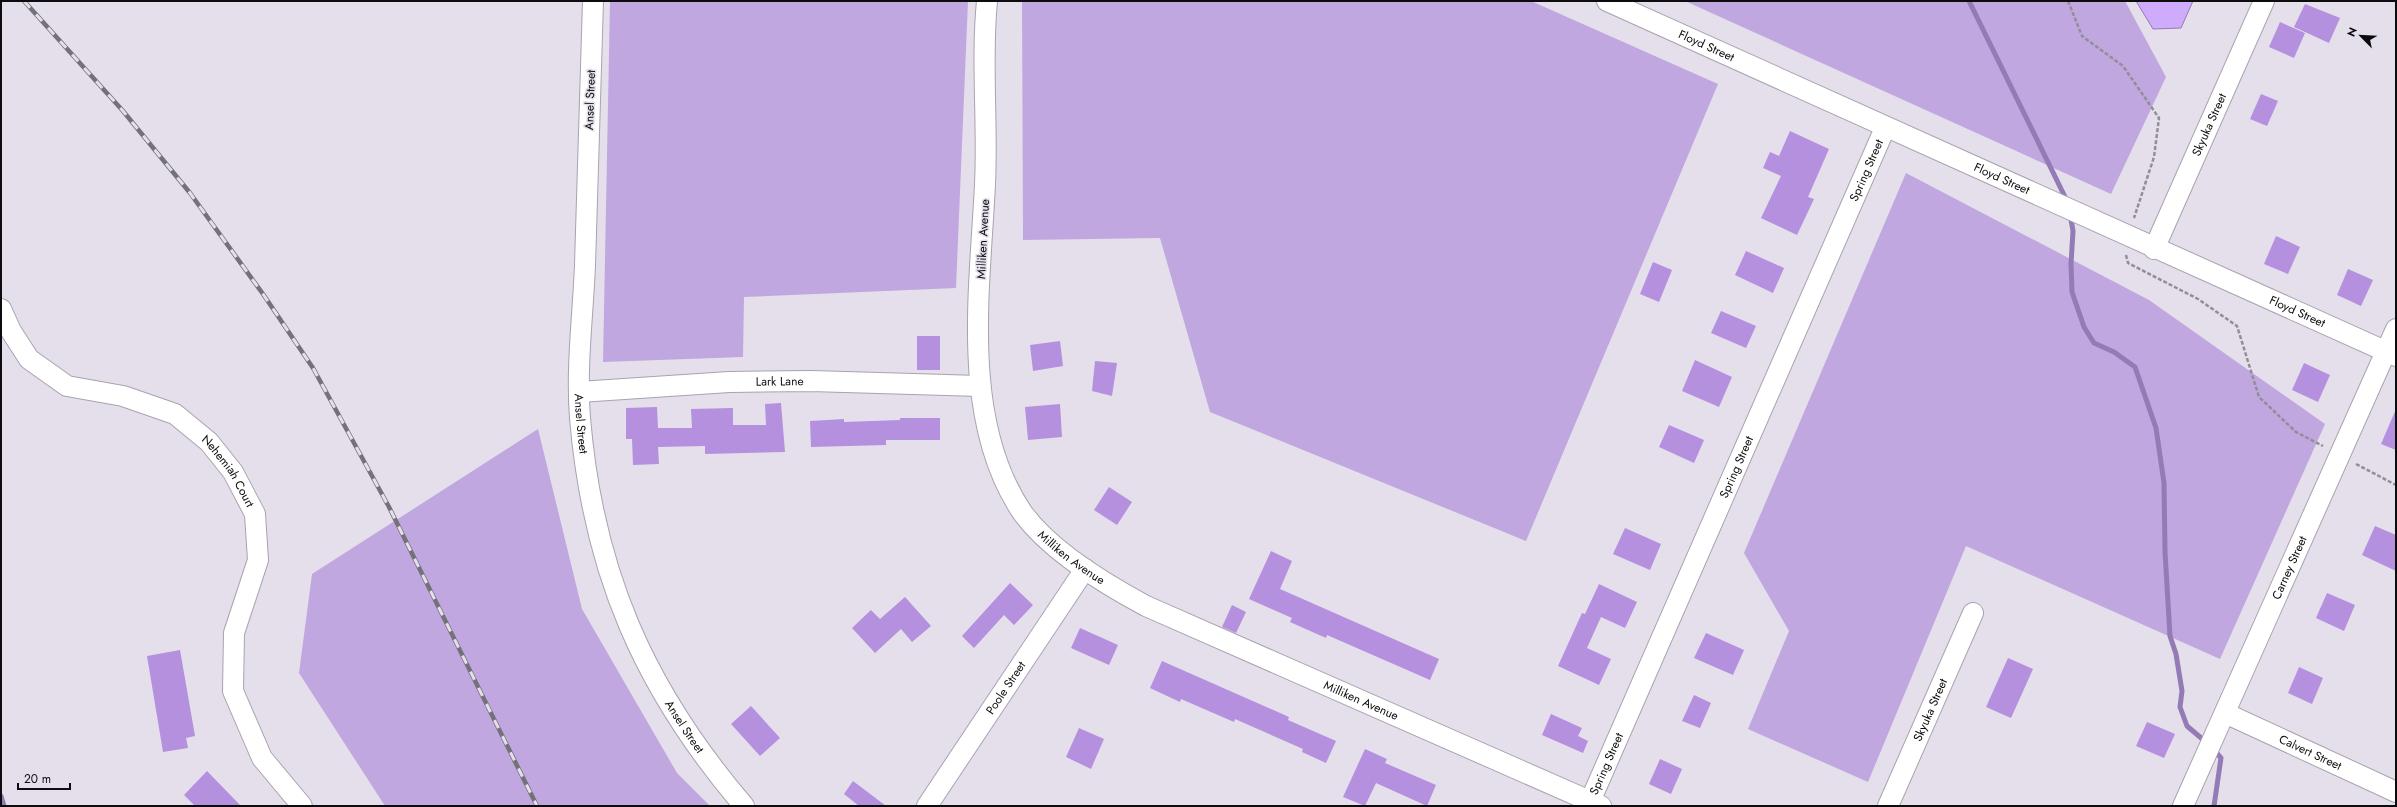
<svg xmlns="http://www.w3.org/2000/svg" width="2397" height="807" font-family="Jost,sans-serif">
  <rect width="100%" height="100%" fill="#e4dfeb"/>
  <!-- green -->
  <g fill="#c0a7e0">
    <path d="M610,1H968L956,288L744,297L743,357L603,362Z"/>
    <path d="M1022,1H1531L1718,84L1526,541L1210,412L1160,238L1023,240Z"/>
    <path d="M1685,1H2125L2166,77L2111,194Z"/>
    <path d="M1906,173L2149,300L2325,424L2220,659L1966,546L1868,782L1748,729L1789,631L1744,553Z"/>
    <path d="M538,429L582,609L677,773L710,806H385L299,673L312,574Z"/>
  </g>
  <!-- water -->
  <path fill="#cfabfc" stroke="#947bb5" d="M2136,1H2193L2181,28L2153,29Z"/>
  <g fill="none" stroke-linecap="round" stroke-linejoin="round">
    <!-- stream -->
    <g stroke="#947bb5" stroke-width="5">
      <path d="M1969,1L2068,203"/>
      <path d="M2070,214L2073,231L2071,264L2072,292L2084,327L2094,343L2114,352L2135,367L2156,428L2164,483L2165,552L2170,636L2176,654L2182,691L2180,707L2187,726L2207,743"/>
      <path d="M2214,750L2221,758L2214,806"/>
      <path d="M1,796L4,806"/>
    </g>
  </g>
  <!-- building -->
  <g fill="#b490df">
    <path d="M2305,4L2340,18L2329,43L2294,27Z"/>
    <path d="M2280,22L2305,33L2294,58L2269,47Z"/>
    <path d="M2261,94L2278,101L2267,126L2250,119Z"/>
    <path d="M1790,131L1829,149L1808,197L1814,199L1797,235L1761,218L1781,176L1763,168L1770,152L1779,156Z"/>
    <path d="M2276,236L2300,247L2288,274L2264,264Z"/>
    <path d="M1746,251L1784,268L1773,293L1735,275Z"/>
    <path d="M1653,262L1672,270L1659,302L1640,294Z"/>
    <path d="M2348,269L2373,280L2361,306L2337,295Z"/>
    <path d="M1721,311L1756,326L1746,348L1711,333Z"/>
    <rect x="917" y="336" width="23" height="34"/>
    <path d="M1060,341L1063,366L1033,371L1030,345Z"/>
    <path d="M1695,360L1732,377L1719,407L1682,391Z"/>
    <path d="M1095,361L1117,363L1112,396L1092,391Z"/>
    <path d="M2304,363L2330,375L2318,402L2292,390Z"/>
    <path d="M781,403L785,452L705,454V446L658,447L659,464L633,465L632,439H626V408L657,407L658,428H692L691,409L733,408V425H766L765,404Z"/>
    <path d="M1060,404L1062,437L1028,440L1025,407Z"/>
    <path d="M2396,409V450L2381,444Z"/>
    <path d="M900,418H940V440H886V445L811,447L810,421L844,419V422L900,420Z"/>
    <path d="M1669,425L1704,440L1694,463L1659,447Z"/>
    <path d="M1109,487L1132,502L1117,525L1094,510Z"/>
    <path d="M2375,526L2396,535V571L2362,555Z"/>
    <path d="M1625,528L1661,544L1650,570L1613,554Z"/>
    <path d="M1271,551L1292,561L1280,589L1439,659L1430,680L1327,635L1326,638L1290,622L1292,618L1249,599Z"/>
    <path d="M1010,583L1033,605L1014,625L1004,615L974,648L962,636Z"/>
    <path d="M1599,584L1637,602L1625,628L1601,617L1587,648L1611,659L1599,685L1558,666L1582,613L1585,614Z"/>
    <path d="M2327,593L2355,605L2344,631L2316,618Z"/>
    <path d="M905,597L931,626L912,642L901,629L875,653L852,628L871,610L880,619Z"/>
    <path d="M1232,605L1246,612L1236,633L1222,627Z"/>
    <path d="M1080,628L1118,645L1109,665L1071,648Z"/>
    <path d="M1706,633L1744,650L1733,675L1694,658Z"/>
    <path d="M180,650L195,736L186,738L188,748L163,752L147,656Z"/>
    <path d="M2008,658L2033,669L2011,718L1986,707Z"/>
    <path d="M1162,661L1289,717L1288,720L1336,741L1326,763L1302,752L1303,749L1235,719L1234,722L1181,699L1180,702L1150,688Z"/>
    <path d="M2299,667L2323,678L2312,704L2288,693Z"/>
    <path d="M1694,695L1711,703L1700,728L1682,721Z"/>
    <path d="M751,706L780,738L760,756L731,724Z"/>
    <path d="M1551,714L1582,728L1578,736L1588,741L1583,753L1542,735Z"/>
    <path d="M2147,722L2175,734L2164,758L2136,746Z"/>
    <path d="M1079,728L1104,739L1091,769L1066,757Z"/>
    <path d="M1365,749L1387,759L1385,763L1436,785L1427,806L1376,783L1365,806L1343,797Z"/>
    <path d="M1660,759L1682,769L1671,794L1649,784Z"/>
    <path d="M207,771L241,806H195L184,795Z"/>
    <path d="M853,781L886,806H859L844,794Z"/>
  </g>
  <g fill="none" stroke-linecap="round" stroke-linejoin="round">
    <!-- minor casing -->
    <g stroke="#a8a3af" stroke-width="22">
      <g id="minor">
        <path id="s1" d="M593,1C590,89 588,177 585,265C583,315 576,367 580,418C593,572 644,689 744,806"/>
        <path id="s2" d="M987,1C981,62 988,123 985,184C980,289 960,420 1022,512C1049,550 1105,584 1146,606L1601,806"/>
        <path id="s3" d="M1607,1L2396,356"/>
        <path id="s4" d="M2154,249L2264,1"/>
        <path id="s5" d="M1,309L11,331L29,359L67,386L123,396L175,414L209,442L233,472L255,514L258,560L234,633L233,691L262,758L302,806"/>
        <path id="s6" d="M579,392L729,382L811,381L980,386"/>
        <path id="s7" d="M2225,713L2396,792"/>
        <path id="s8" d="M927,806L1085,569"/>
        <path id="s9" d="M1588,806L1885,128"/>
        <path id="s10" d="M1888,806L1973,613"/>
        <path id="s11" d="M2183,806L2396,329"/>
      </g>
    </g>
    <!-- path -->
    <g stroke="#928e97" stroke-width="2.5" stroke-dasharray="4 2" stroke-linecap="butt">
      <path d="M2068,1L2082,36L2123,66L2159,118L2154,157L2134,218"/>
      <path d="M2126,255L2128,263L2198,299L2237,326L2259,397L2296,432L2323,446"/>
      <path d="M2356,464L2396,485"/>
    </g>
    <!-- minor -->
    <use href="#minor" stroke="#fff" stroke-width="20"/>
    <!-- rail casing -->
    <g stroke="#747179" stroke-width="4.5">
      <path id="rail" d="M24,1L123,111L190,193L263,294L313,368L389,507L537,806"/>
    </g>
    <!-- rail -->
    <use href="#rail" stroke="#e4dfeb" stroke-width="3" stroke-dasharray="9" stroke-linecap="butt"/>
  </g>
  <g text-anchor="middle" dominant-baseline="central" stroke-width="3" stroke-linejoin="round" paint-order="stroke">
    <!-- street labels -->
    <g font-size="12" fill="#0c0b0e" stroke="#e4dfeb">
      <text stroke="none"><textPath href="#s3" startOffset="109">Floyd Street</textPath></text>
      <text transform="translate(590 100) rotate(-88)">Ansel Street</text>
      <text stroke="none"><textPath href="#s4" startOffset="136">Skyuka Street</textPath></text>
      <text stroke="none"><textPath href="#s9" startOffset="694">Spring Street</textPath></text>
      <text stroke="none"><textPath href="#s3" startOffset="433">Floyd Street</textPath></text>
      <text transform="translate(983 239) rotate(-87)">Milliken Avenue</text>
      <text stroke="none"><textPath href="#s3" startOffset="757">Floyd Street</textPath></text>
      <text stroke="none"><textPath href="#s6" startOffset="201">Lark Lane</textPath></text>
      <text stroke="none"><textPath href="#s1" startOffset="423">Ansel Street</textPath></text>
      <text stroke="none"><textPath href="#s9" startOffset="370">Spring Street</textPath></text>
      <text stroke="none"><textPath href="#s5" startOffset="295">Nehemiah Court</textPath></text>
      <text stroke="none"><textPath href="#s2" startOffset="587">Milliken Avenue</textPath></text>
      <text stroke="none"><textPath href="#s11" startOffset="261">Carney Street</textPath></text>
      <text stroke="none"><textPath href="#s8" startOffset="142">Poole Street</textPath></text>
      <text stroke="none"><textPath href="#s2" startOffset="911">Milliken Avenue</textPath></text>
      <text stroke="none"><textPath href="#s10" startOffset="105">Skyuka Street</textPath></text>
      <text stroke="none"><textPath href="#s1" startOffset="747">Ansel Street</textPath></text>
      <text stroke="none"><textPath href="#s7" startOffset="94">Calvert Street</textPath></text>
      <text stroke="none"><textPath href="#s9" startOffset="46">Spring Street</textPath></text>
    </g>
  </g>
  <!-- border -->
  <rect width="2397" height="807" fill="none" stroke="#0c0b0e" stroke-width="4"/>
  <!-- north arrow -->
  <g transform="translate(2361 36) rotate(294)" stroke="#e4dfeb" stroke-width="3" paint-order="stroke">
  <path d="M0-3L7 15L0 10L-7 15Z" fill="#0c0b0e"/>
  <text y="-6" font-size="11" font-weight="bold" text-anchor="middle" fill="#0c0b0e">N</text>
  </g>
  <!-- scale -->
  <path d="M18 783v6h52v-6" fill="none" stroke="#0c0b0e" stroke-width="2"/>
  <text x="24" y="783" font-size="12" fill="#0c0b0e" stroke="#e4dfeb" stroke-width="3" paint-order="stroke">20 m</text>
</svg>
